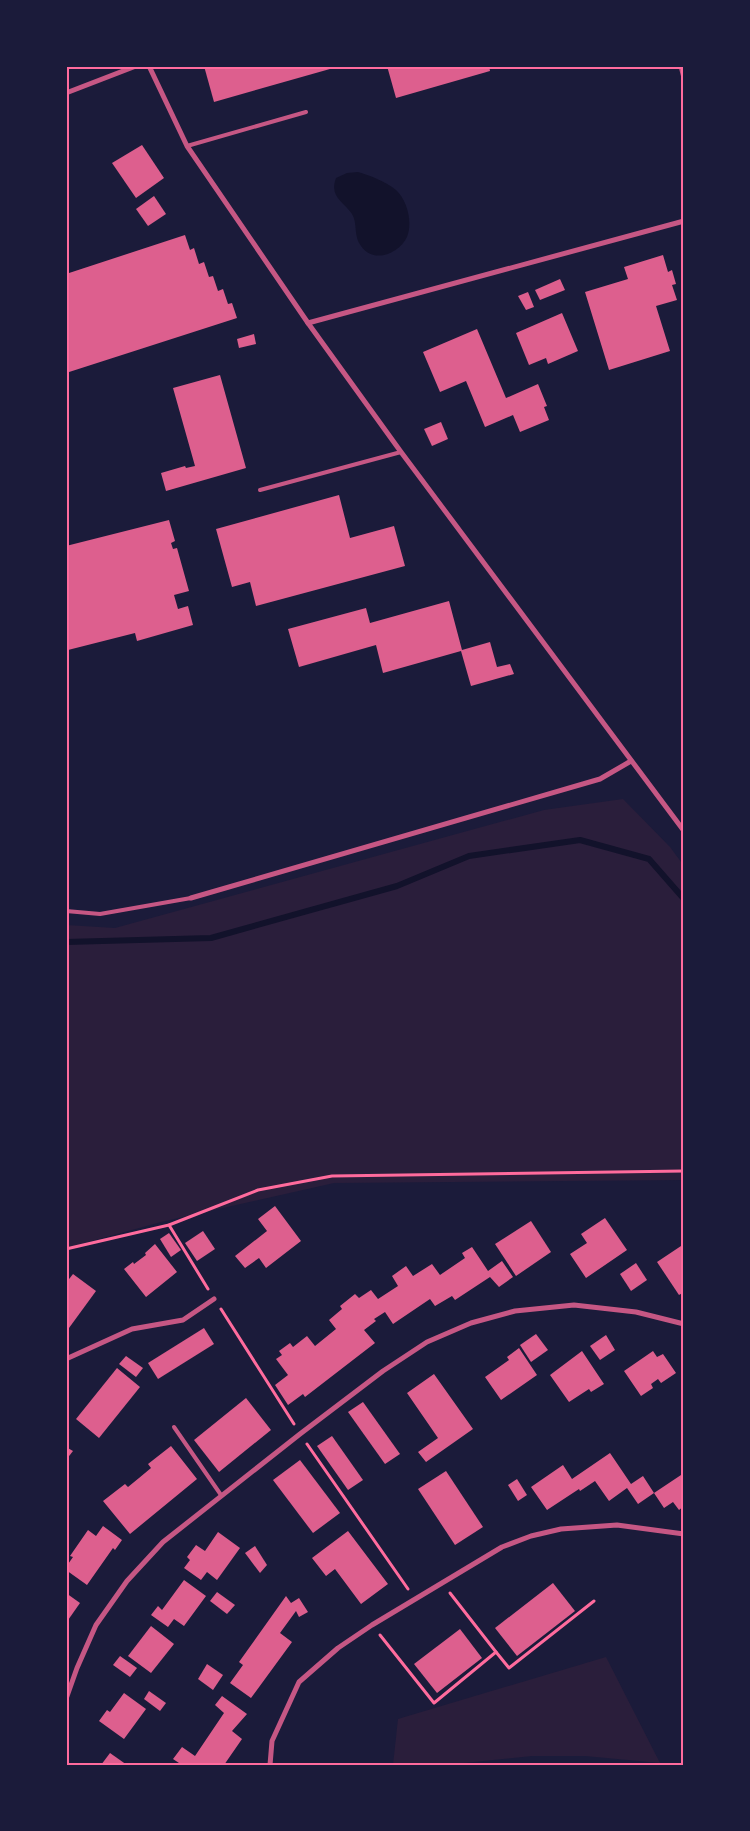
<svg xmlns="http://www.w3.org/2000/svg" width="750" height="1831" font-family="Manrope,sans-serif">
  <rect width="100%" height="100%" fill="#1b1b3a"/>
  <!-- green -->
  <g fill="#2a1e3b">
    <path d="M623,799L670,847L684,866V1180L334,1183L161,1222L66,1248V925L115,928L544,810Z"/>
    <path d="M606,1657L660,1763L585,1756H532L445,1765H393L398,1719Z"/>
  </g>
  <!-- water -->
  <path fill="#12122b" d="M358,172C371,176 385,181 396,190C407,200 413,222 407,237C399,254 373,264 361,246C353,236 358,224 352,214C343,201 329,197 336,178L347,173Z"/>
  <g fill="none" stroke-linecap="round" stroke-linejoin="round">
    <!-- stream -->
    <path stroke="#12122b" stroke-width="6" d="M66,942L211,938L397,886L469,856L580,840L649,859L684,899"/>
  </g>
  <!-- building -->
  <g fill="#dd5f8e">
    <path d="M204,66H337V67L214,102Z"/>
    <path d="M387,66H489L490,71L396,98Z"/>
    <path d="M142,145L164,178L136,198L112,163Z"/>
    <path d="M154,196L166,214L148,226L136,209Z"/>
    <path d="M185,235L190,250L194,248L199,264L204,262L209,277L213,276L218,291L223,289L228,304L232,303L237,318L66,373V274Z"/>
    <path d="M663,255L668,272L672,270L676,284L672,285L677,300L656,306L670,351L609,370L585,292L628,279L624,267Z"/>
    <path d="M560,279L565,290L540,300L535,290Z"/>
    <path d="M528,292L534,307L526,310L518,296Z"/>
    <path d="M562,313L578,351L548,364L546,358L529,365L516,333Z"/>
    <path d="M477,329L506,398L538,384L547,406L544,407L549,420L520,432L513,415L485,427L466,381L440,392L423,352Z"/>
    <path d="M254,334L256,344L239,348L237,339Z"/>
    <path d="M220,375L246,468L166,491L161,473L185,466L186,468L195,466L173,388Z"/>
    <path d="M441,422L448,439L432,446L424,429Z"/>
    <path d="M339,495L350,538L394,526L405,566L256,606L250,582L232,587L216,529Z"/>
    <path d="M169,520L175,541L171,543L173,549L177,548L189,591L174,595L178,609L188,606L193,625L137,641L135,633L68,650L66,546Z"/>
    <path d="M449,601L462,650L490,642L497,667L510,664L514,674L471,686L461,651L383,673L376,645L299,667L288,629L366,608L370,623Z"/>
    <path d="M275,1206L301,1241L266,1268L259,1258L245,1268L235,1256L267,1231L258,1219Z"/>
    <path d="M605,1218L627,1250L586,1278L570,1254L587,1243L581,1234Z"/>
    <path d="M531,1221L551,1252L516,1276L495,1244Z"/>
    <path d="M203,1231L215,1249L197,1261L185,1243Z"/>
    <path d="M169,1233L181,1250L171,1257L160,1239Z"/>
    <path d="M155,1244L177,1272L146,1297L124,1269L133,1262L134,1264L146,1255L145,1253Z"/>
    <path d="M684,1244V1292L679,1295L657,1262Z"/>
    <path d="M472,1247L488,1271L502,1261L513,1277L499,1287L490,1277L455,1300L452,1296L435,1306L430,1299L393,1324L385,1312L374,1319L376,1321L364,1330L375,1343L305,1397L303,1394L288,1405L275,1385L288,1375L276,1359L282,1355L279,1351L290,1343L293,1347L307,1336L315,1346L336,1329L329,1320L342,1309L340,1306L355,1294L359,1298L371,1290L378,1299L398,1286L392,1276L406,1266L413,1276L432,1264L440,1275L465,1258L462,1253Z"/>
    <path d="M636,1263L647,1280L631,1291L620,1274Z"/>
    <path d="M73,1274L96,1291L69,1328L66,1326V1283Z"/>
    <path d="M204,1328L214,1344L158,1379L148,1363Z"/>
    <path d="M536,1334L548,1350L531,1362L520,1345Z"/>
    <path d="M606,1335L615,1350L600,1360L590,1346Z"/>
    <path d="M519,1348L537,1375L501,1400L485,1377L509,1360L507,1357Z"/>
    <path d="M582,1351L604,1384L591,1392L589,1389L569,1402L550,1375Z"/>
    <path d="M653,1351L657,1357L663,1354L676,1373L661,1383L658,1379L651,1384L653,1388L641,1396L624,1371Z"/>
    <path d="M126,1356L143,1368L136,1377L119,1364Z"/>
    <path d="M117,1368L140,1387L99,1438L76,1419Z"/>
    <path d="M434,1374L473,1429L426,1462L418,1452L438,1438L407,1393Z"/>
    <path d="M246,1398L271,1430L219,1472L194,1440Z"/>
    <path d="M363,1402L400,1454L385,1464L348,1412Z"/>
    <path d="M332,1436L363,1480L348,1490L317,1446Z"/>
    <path d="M171,1446L197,1479L130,1534L103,1501L125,1484L128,1487L139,1478L151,1468L148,1464Z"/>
    <path d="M66,1447L73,1451L66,1460Z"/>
    <path d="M610,1453L631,1484L643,1476L654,1493L638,1504L627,1488L609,1501L595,1481L580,1491L579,1489L547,1510L531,1487L563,1465L572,1479Z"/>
    <path d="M300,1460L340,1513L313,1533L273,1480Z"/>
    <path d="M446,1471L483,1527L455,1545L418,1489Z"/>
    <path d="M684,1473V1506L679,1510L673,1502L664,1508L654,1493Z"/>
    <path d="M517,1479L527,1495L518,1501L508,1485Z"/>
    <path d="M103,1526L122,1540L115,1550L113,1548L87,1585L66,1570V1567L73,1557L70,1556L88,1530L96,1536Z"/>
    <path d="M348,1531L388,1584L361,1604L335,1569L326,1576L312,1558Z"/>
    <path d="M218,1532L240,1548L217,1580L207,1572L201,1580L184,1568L190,1560L187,1557L196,1545L205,1551Z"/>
    <path d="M255,1546L267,1565L260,1573L245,1553Z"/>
    <path d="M184,1580L206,1596L184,1626L174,1619L168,1627L151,1615L158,1606L162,1610Z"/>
    <path d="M553,1583L575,1611L517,1656L495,1628Z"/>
    <path d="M217,1592L235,1605L227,1614L210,1601Z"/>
    <path d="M66,1593L80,1603L66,1623Z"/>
    <path d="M286,1596L291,1603L299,1598L308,1612L299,1617L296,1611L280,1633L292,1642L251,1698L230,1683L243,1665L239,1662Z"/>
    <path d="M151,1626L174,1644L151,1673L128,1656Z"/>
    <path d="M460,1629L482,1658L437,1693L414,1664Z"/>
    <path d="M120,1656L137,1668L130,1677L113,1665Z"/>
    <path d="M207,1664L223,1675L213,1690L198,1679Z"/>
    <path d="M149,1691L166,1703L160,1711L144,1699Z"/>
    <path d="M124,1693L146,1709L124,1739L99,1721L107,1710L110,1712Z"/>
    <path d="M222,1696L247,1714L232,1731L242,1739L224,1765H182L173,1759L182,1747L195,1756L224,1713L215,1705Z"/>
    <path d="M110,1753L127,1765H101Z"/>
  </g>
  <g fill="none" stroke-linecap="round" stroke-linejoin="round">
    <!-- path -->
    <g stroke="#ff6b9d" stroke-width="3">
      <path d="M169,1225L208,1289"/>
      <path d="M66,1249L169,1225L258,1190L332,1176L684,1171"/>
      <path d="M221,1309L294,1424"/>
      <path d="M307,1444L408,1589"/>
      <path d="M380,1635L434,1703L496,1652L450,1593"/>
      <path d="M496,1652L509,1668L594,1601"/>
    </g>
    <!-- service -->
    <g stroke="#c65784" stroke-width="4">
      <path d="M187,146L306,112"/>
      <path d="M260,490L401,452"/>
      <path d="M66,911L100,914L191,898"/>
      <path d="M174,1427L221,1495"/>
    </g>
    <!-- minor -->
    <g stroke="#c65784" stroke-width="5">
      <path d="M149,66L187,146L308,323L401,452L684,831"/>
      <path d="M681,66L684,78"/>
      <path d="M66,93L136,66"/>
      <path d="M308,323L684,221"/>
      <path d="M191,898L600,779L631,761"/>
      <path d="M66,1359L132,1329L183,1320L214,1299"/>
      <path d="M66,1699L77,1668L96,1625L127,1581L163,1542L300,1434L383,1371L427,1342L471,1323L515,1311L574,1305L636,1312L684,1324"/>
      <path d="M270,1765L272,1741L299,1682L338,1648L372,1625L502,1547L531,1536L561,1529L617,1525L684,1534"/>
    </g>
  </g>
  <!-- border -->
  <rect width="750" height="1831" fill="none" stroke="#1b1b3a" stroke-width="135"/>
  <rect x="68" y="68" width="614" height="1696" fill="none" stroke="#ff6b9d" stroke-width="2"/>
</svg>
